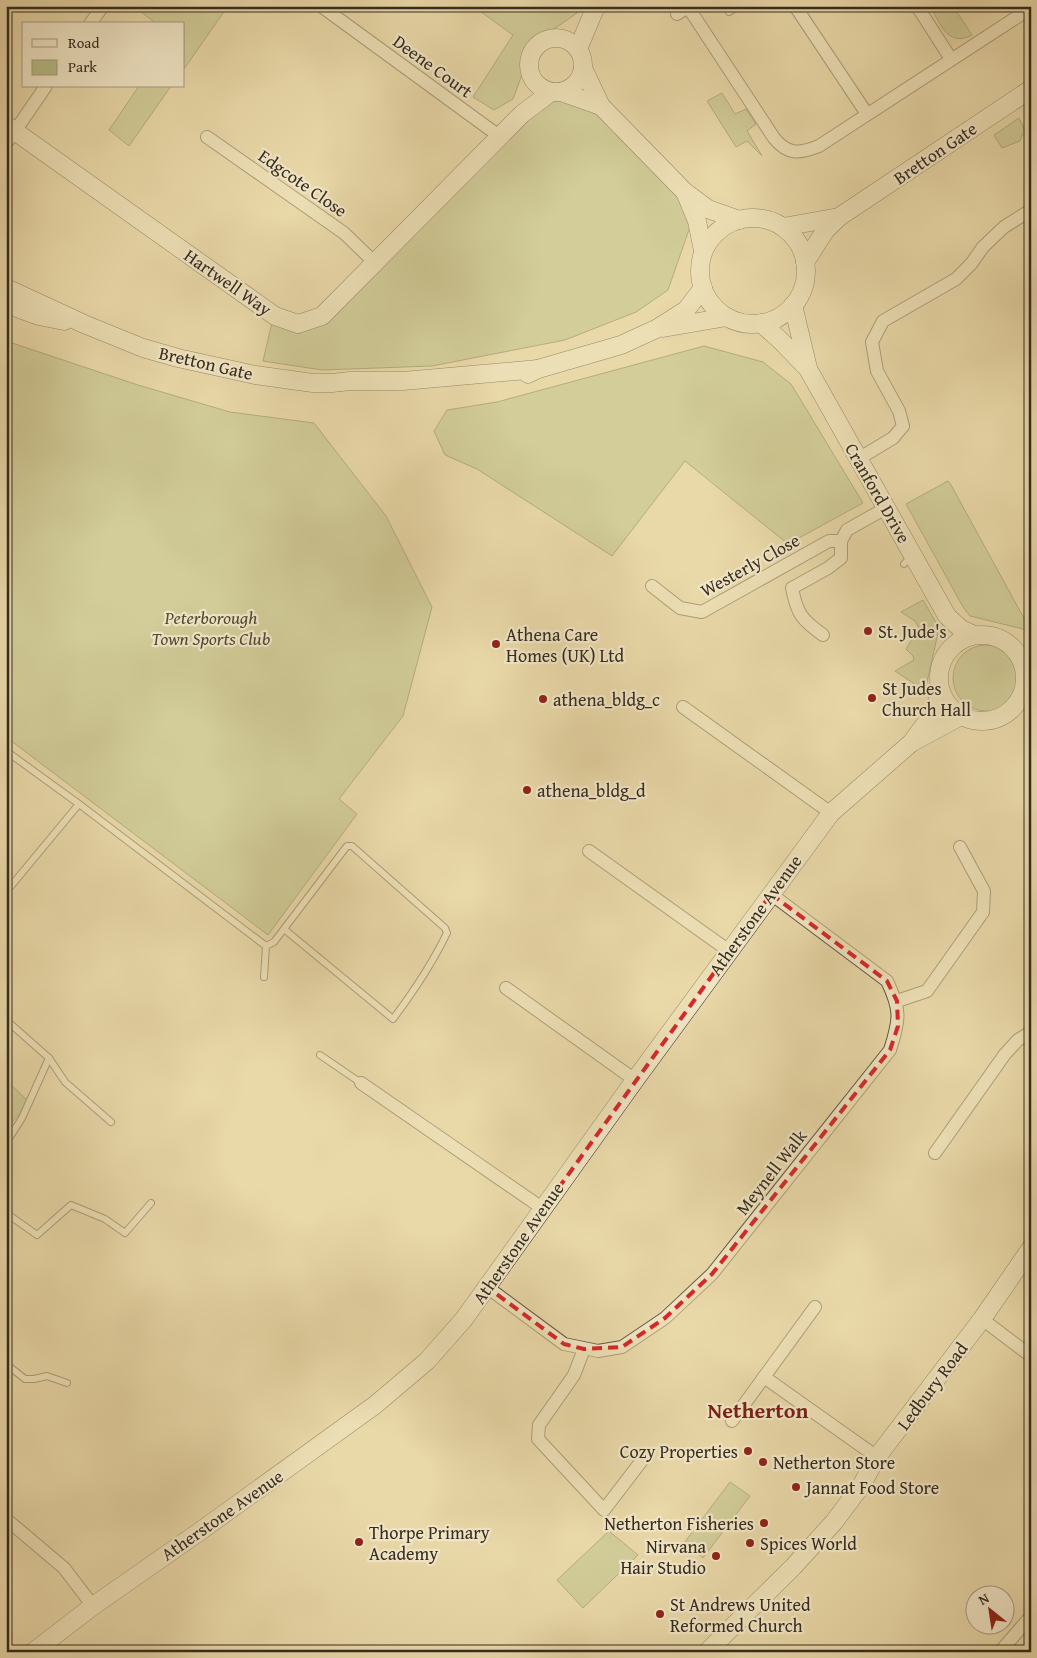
<svg xmlns="http://www.w3.org/2000/svg" width="1037" height="1658" font-family="'Gentium Book Plus',serif">
  <rect width="100%" height="100%" fill="#e9d8a8"/>
  <filter id="stains"><feTurbulence type="fractalNoise" baseFrequency=".004" numOctaves="4"/><feColorMatrix values="0 0 0 0 .2 0 0 0 0 .09 0 0 0 0 .02 0 0 0 .5 -.17"/></filter>
  <radialGradient id="worn" r=".72"><stop offset=".6" stop-color="#630" stop-opacity="0"/><stop offset="1" stop-color="#630" stop-opacity=".3"/></radialGradient>
  <!-- green -->
  <g fill="#b7be87" stroke="#767554">
    <path d="M133,6H228L184,69V24H157Z"/>
    <path d="M473,6H580L577,13L528,47L523,72L513,99L494,110L473,97L513,35Z"/>
    <path d="M930,6H953L972,35C948,48 940,23 930,6Z"/>
    <path d="M139,86H171L129,146L109,130Z"/>
    <path d="M722,93L735,114L746,109L756,124L747,131L762,156L747,141L736,147L707,101Z"/>
    <path d="M553,96L598,110L672,187L692,221L668,290L636,312L565,340L432,366L322,370L263,361L273,318L298,328L377,267Z"/>
    <path d="M1019,118L1026,133L1022,135L1020,141L1002,148L994,135Z"/>
    <path d="M6,341L138,385L230,412L314,423L386,516L432,607L403,716L339,799L357,814L268,935L6,737Z"/>
    <path d="M704,346L763,362L791,384L863,503L788,544L685,461L612,556L477,469L445,455L434,431L447,410L497,402Z"/>
    <path d="M948,481L951,485L1031,631L970,616L963,607L906,504Z"/>
    <path d="M923,600L938,626V633L925,691L895,671L914,660L913,656L906,649L919,628L915,621L901,612Z"/>
    <circle cx="986" cy="678" r="33"/>
    <path d="M6,1080L30,1103L6,1128Z"/>
    <path d="M730,1482L750,1496L703,1558L684,1543Z"/>
    <path d="M609,1531L638,1555L583,1608L557,1580Z"/>
  </g>
  <g fill="none" stroke-linecap="round" stroke-linejoin="round">
    <!-- lane casing -->
    <g stroke="#625743" stroke-width="8">
      <g id="lane">
        <path d="M729,12L739,6"/>
        <path d="M6,148L17,134"/>
        <path d="M904,564L912,556"/>
        <path d="M6,751L79,804L266,946L264,977"/>
        <path d="M6,892L79,804"/>
        <path d="M266,946L274,942L347,846H352L445,928L447,933C432,964 414,991 393,1019L284,929"/>
        <path d="M6,1020L49,1058L65,1082L111,1122"/>
        <path d="M320,1055L361,1083"/>
        <path d="M6,1143L22,1118L49,1058"/>
        <path d="M6,1213L37,1235L71,1205L105,1219L125,1233L151,1203"/>
        <path d="M6,1364L25,1379H34L47,1376L67,1383"/>
      </g>
    </g>
    <!-- street casing -->
    <g stroke="#625743" stroke-width="14">
      <g id="street">
        <path d="M321,6L499,136"/>
        <path d="M795,6L867,114"/>
        <path d="M917,6L951,59"/>
        <path d="M677,14L688,7L774,138C788,155 799,154 819,146L1031,8"/>
        <path d="M90,24L103,6"/>
        <path d="M15,131L46,86"/>
        <path d="M207,137L344,233L374,262"/>
        <path d="M858,459L893,438L903,426L899,411L877,371L872,342L883,321L956,279L971,264L983,247L1004,227L1031,210"/>
        <path d="M652,586L680,608L702,612L829,541H841"/>
        <path d="M823,635C802,620 797,614 792,588L828,568L841,558V541L847,530L886,508"/>
        <path d="M683,707L831,813"/>
        <path d="M589,851L729,951"/>
        <path d="M506,988L635,1080"/>
        <path d="M897,1001L927,991L983,912L984,891L960,847"/>
        <path d="M361,1083L542,1208"/>
        <path d="M935,1153L1005,1054L1018,1040L1031,1032"/>
        <path d="M487,1287L564,1344L598,1351L622,1347L665,1318L712,1274L890,1050C900,1019 901,1010 887,981L771,894"/>
        <path d="M982,1319L1031,1356"/>
        <path d="M584,1349L574,1375L539,1425L538,1439L604,1510L643,1459"/>
        <path d="M764,1377L877,1457"/>
        <path d="M732,1421L815,1307"/>
        <path d="M6,1519L64,1568L93,1606"/>
        <path d="M1000,1652L1031,1616"/>
      </g>
    </g>
    <!-- secondary casing -->
    <g stroke="#352c21" stroke-width="19">
      <g id="secondary">
        <circle cx="556" cy="65" r="27"/>
        <path d="M578,49L596,6"/>
        <path d="M583,68L601,106L685,192L708,209L739,220"/>
        <path d="M561,92L601,106"/>
        <path d="M6,125L275,316L298,324L322,316L522,114L551,92"/>
        <path d="M685,192L697,221L703,251"/>
        <circle cx="753" cy="271" r="53"/>
        <path d="M783,227L839,217"/>
        <path d="M805,262L825,231L839,217L1031,89"/>
        <path d="M6,288L84,324L143,348L178,358L255,375L313,383H332L350,381H403L538,369"/>
        <path d="M6,304L39,316L64,321"/>
        <path d="M793,305L808,368"/>
        <path d="M761,323L780,340L808,369L947,616L961,629L974,635"/>
        <path d="M663,328L727,317"/>
        <path d="M528,374L538,369L621,345L656,329L686,310L703,288"/>
        <circle cx="982" cy="678" r="43"/>
        <path d="M914,739L935,711L940,689"/>
        <path d="M33,1652L93,1606L199,1532L375,1405L427,1361L464,1319L635,1080L831,813L911,743L961,716"/>
        <path d="M707,1652L793,1567L834,1522L861,1486L877,1457L982,1319L1031,1248"/>
      </g>
    </g>
    <!-- lane -->
    <use href="#lane" stroke="#f1e6c6" stroke-width="6"/>
    <!-- street -->
    <use href="#street" stroke="#f1e6c6" stroke-width="12"/>
    <!-- secondary -->
    <use href="#secondary" stroke="#f1e6c6" stroke-width="18"/>
  </g>
  <!-- marked area -->
  <path d="M0 0H1037V1658H0ZM771,894L887,981L897,1001L898,1026L890,1050L712,1274L665,1318L622,1347L584,1349L564,1344L487,1287Z" fill="#e9d8a8" fill-opacity=".55" fill-rule="evenodd"/>
  <path fill="none" stroke="#d62828" stroke-width="4" stroke-dasharray="10 6" stroke-linejoin="round" d="M771,894L887,981L897,1001L898,1026L890,1050L712,1274L665,1318L622,1347L584,1349L564,1344L487,1287Z"/>
  <!-- markers -->
  <g fill="#8f2418" stroke="#f1e6c6" stroke-width="2">
    <circle cx="868" cy="631" r="5"/>
    <circle cx="496" cy="644" r="5"/>
    <circle cx="872" cy="698" r="5"/>
    <circle cx="543" cy="699" r="5"/>
    <circle cx="527" cy="790" r="5"/>
    <circle cx="748" cy="1451" r="5"/>
    <circle cx="763" cy="1462" r="5"/>
    <circle cx="796" cy="1487" r="5"/>
    <circle cx="764" cy="1523" r="5"/>
    <circle cx="359" cy="1542" r="5"/>
    <circle cx="750" cy="1543" r="5"/>
    <circle cx="716" cy="1556" r="5"/>
    <circle cx="660" cy="1614" r="5"/>
  </g>
  <g text-anchor="middle" dominant-baseline="central" stroke-width="4.5" stroke-linejoin="round" paint-order="stroke">
    <!-- street labels -->
    <g font-size="18" fill="#352c21" stroke="#f1e6c6">
      <text transform="translate(433 66) rotate(36)">Deene Court</text>
      <text transform="translate(935 153) rotate(-34)">Bretton Gate</text>
      <text transform="translate(303 183) rotate(35)">Edgcote Close</text>
      <text transform="translate(228 282) rotate(35)">Hartwell Way</text>
      <text transform="translate(206 363) rotate(13)">Bretton Gate</text>
      <text transform="translate(878 493) rotate(60)">Cranford Drive</text>
      <text transform="translate(750 565) rotate(-29)">Westerly Close</text>
      <text transform="translate(755 915) rotate(-54)">Atherstone Avenue</text>
      <text transform="translate(771 1172) rotate(-52)">Meynell Walk</text>
      <text transform="translate(518 1243) rotate(-55)">Atherstone Avenue</text>
      <text transform="translate(932 1386) rotate(-53)">Ledbury Road</text>
      <text transform="translate(222 1515) rotate(-35)">Atherstone Avenue</text>
    </g>
    <!-- park labels -->
    <g font-size="18" font-style="italic" fill="#4f4935" stroke="#f1e6c6">
      <text x="211" y="617">Peterborough<tspan x="211" dy="21">Town Sports Club</tspan></text>
    </g>
    <!-- poi labels -->
    <g font-size="18" fill="#352c21" stroke="#f1e6c6" text-anchor="start">
      <text x="878" y="631">St. Jude's</text>
      <text x="506" y="634">Athena Care<tspan x="506" dy="21">Homes (UK) Ltd</tspan></text>
      <text x="882" y="688">St Judes<tspan x="882" dy="21">Church Hall</tspan></text>
      <text x="553" y="699">athena_bldg_c</text>
      <text x="537" y="790">athena_bldg_d</text>
      <text x="738" y="1451" text-anchor="end">Cozy Properties</text>
      <text x="773" y="1462">Netherton Store</text>
      <text x="806" y="1487">Jannat Food Store</text>
      <text x="754" y="1523" text-anchor="end">Netherton Fisheries</text>
      <text x="369" y="1532">Thorpe Primary<tspan x="369" dy="21">Academy</tspan></text>
      <text x="760" y="1543">Spices World</text>
      <text x="706" y="1546" text-anchor="end">Nirvana<tspan x="706" dy="21">Hair Studio</tspan></text>
      <text x="670" y="1604">St Andrews United<tspan x="670" dy="21">Reformed Church</tspan></text>
    </g>
    <!-- district labels -->
    <g font-size="22" font-weight="bold" fill="#7a1f14" stroke="#f1e6c6">
      <text x="758" y="1410">Netherton</text>
    </g>
  </g>
  <!-- margin -->
  <rect width="1037" height="1658" fill="none" stroke="#e9d8a8" stroke-width="25"/>
  <rect x="8" y="8" width="1022" height="1643" fill="none" stroke="#352c21" stroke-width="2.5"/>
  <rect x="12" y="12" width="1012" height="1633" fill="none" stroke="#352c21"/>
  <!-- legend -->
  <rect x="22" y="22" width="162" height="65" fill="#f1e6c6" stroke="#a69c84"/>
  <rect x="32" y="39" width="25" height="8" fill="#f1e6c6" stroke="#a69c84"/>
  <text x="68" y="48" font-size="15" fill="#352c21">Road</text>
  <rect x="32" y="60" width="25" height="15" fill="#b7be87" stroke="#a69c84"/>
  <text x="68" y="72" font-size="15" fill="#352c21">Park</text>
  <!-- north arrow -->
  <g transform="translate(990 1610) rotate(330)"><circle r="24" fill="#f1e6c6" stroke="#a69c84"/>
  <path d="M0-4L9 19L0 12L-9 19Z" fill="#8f2418"/>
  <text y="-8" font-size="14" font-weight="bold" text-anchor="middle" fill="#352c21">N</text>
  </g>
  <rect width="100%" height="100%" filter="url(#stains)"/>
  <rect width="100%" height="100%" fill="url(#worn)"/>
</svg>
